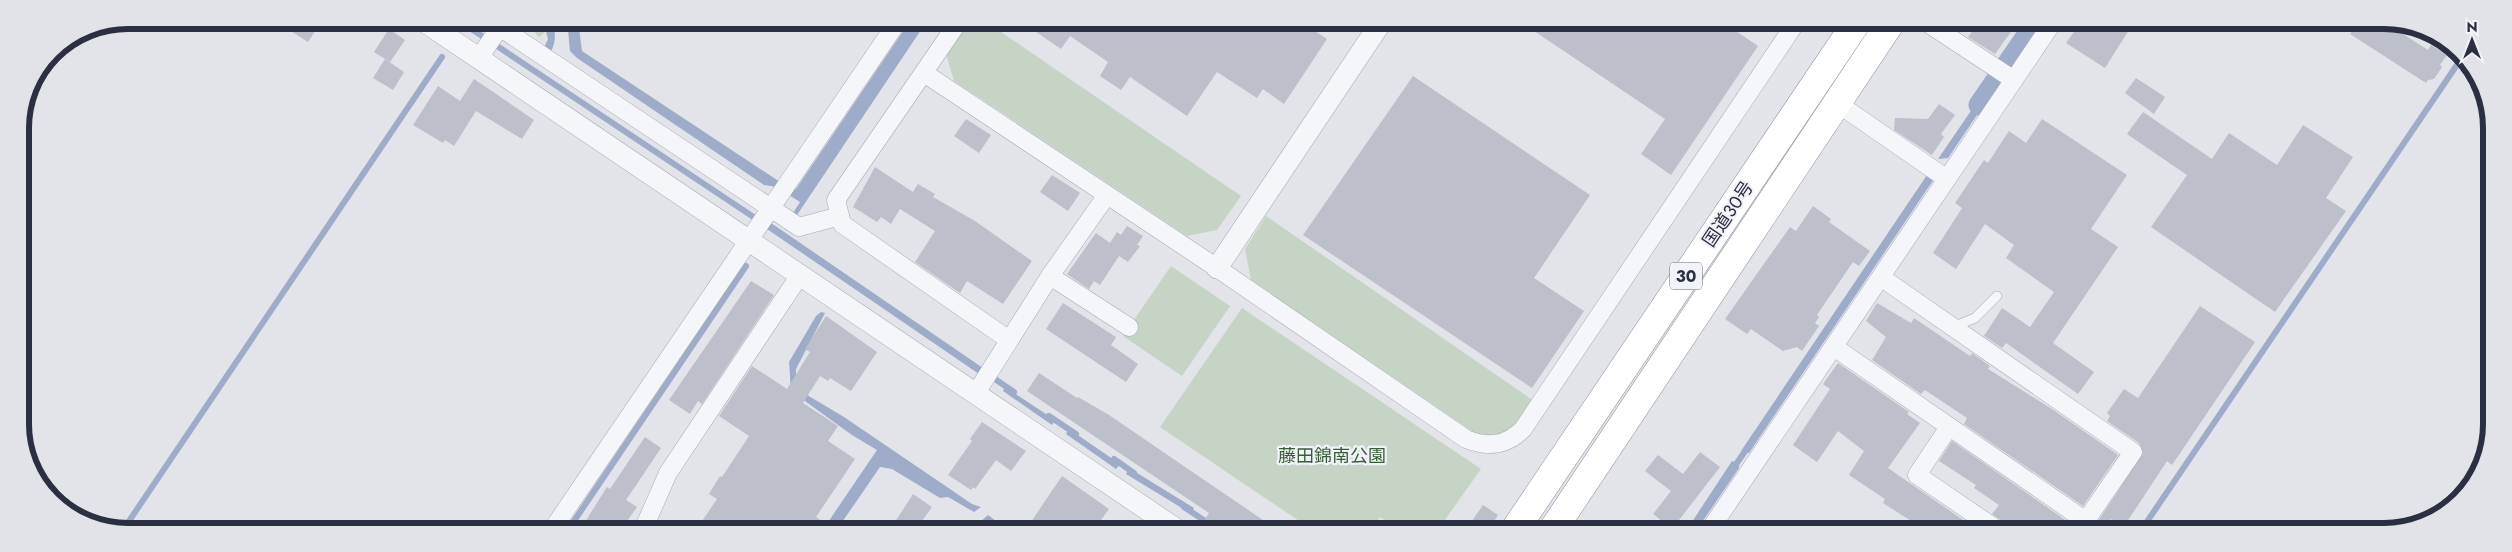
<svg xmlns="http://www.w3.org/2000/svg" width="2512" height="552" font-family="Jost,'Noto Sans JP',sans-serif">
  <rect width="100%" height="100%" fill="#e2e4ea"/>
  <!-- green -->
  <g fill="#c5d4c4">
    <path d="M508,20H539L544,33L539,37L531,28Z"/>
    <path d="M968,21H985L1241,196L1217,230L1187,236L954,81L946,54Z"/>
    <path d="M1266,216L1534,401L1512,433L1479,436L1251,280L1245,249Z"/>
    <path d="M1171,266L1230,306L1182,376L1123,336Z"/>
    <path d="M1242,308L1481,469L1437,531H1401L1380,517L1370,531H1314L1160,427Z"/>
  </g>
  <!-- water -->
  <g fill="#9eacca">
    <path d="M543,20H553C555,33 557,42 550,53L544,48L548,39Z"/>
    <path d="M567,20H578L582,51L780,182L777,187L764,185L577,58L570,51Z"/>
    <path d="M910,21H927L797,215L793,213L800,202L789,195L794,189H796Z"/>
    <path d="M2032,22H2042L2011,66L2005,61Z"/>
    <path d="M1992,80L1998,84L1948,158L1938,159Z"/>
    <path d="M1927,175L1934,179L1749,453L1741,451Z"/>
    <path d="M771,223L983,368L979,374L767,229Z"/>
    <path d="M821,312L825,313L796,369V384L807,395L844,417L972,504L981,507L974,512L948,497L940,498L892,469L880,467L836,531H822L877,450L852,435L791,391L789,362L816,316Z"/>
    <path d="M1005,387L1055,420L1052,425L1003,391Z"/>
    <path d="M1069,429L1120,464L1116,469L1066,434Z"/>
    <path d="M1732,461L1739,465V468L1696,531H1686Z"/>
    <path d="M1129,468L1194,508L1190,513L1126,474Z"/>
    <path d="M988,515L1009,531H970Z"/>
  </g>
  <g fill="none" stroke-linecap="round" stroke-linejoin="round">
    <!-- stream -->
    <g stroke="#9eacca" stroke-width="6">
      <path d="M458,20L761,222"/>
      <path d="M989,375L1014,392"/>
      <path d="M1049,416L1076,434"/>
      <path d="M1114,459L1134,473"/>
      <path d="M1732,470L1748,447"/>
      <path d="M1184,507L1211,525"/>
      <path d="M123,530L442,57"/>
      <path d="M568,530L746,266"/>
      <path d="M2140,532L2463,56"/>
    </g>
    <!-- canal -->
    <path stroke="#9eacca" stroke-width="21" d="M1979,105L2036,22"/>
  </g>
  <!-- building -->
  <g fill="#bdbfca">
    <path d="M274,20H307L318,27L308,42Z"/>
    <path d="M1020,21H1300L1327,39L1284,104L1263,89L1257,98L1217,72L1187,116L1130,77L1121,90L1100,76L1108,62L1070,36L1061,49Z"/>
    <path d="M1519,21H1721L1758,46L1671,175L1641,154L1665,119Z"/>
    <path d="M1979,22H2018L1995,54L1968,37Z"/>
    <path d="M2081,22H2117L2129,30L2105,68L2066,43Z"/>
    <path d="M2358,22H2384L2428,50L2431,45L2447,55L2440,65L2442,67L2434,79L2428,80L2426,83L2350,34Z"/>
    <path d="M389,29L405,40L390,62L374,52Z"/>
    <path d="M385,59L404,72L393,90L373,78Z"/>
    <path d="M1413,76L1590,195L1534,278L1584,311L1532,388L1303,235Z"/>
    <path d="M2136,78L2165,97L2154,114L2125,93Z"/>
    <path d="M474,79L534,120L522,139L476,111L454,146L445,140L443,143L413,125L438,86L460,101Z"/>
    <path d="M1939,104L1955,115L1941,134L1944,137L1932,155L1894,130L1895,118L1928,119Z"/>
    <path d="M2143,112L2212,159L2229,133L2277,165L2303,125L2353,157L2326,198L2346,211L2275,312L2151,227L2187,175L2127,134Z"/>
    <path d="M966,119L991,135L979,153L954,136Z"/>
    <path d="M2042,119L2127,175L2091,229L2118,247L2053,343L2094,372L2078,394L2006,343L2002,348L1984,336L2002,308L2030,327L2054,292L2006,258L2014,245L1985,224L1956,269L1933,253L1962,208L1955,203L1984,160L1988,163L2009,131L2026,143Z"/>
    <path d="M875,167L913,192L918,184L935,194L933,197L975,221L1032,261L1003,304L967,281L960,293L915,262L935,231L900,209L891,224L881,217L877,222L853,207Z"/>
    <path d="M1052,175L1080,193L1068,211L1040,192Z"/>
    <path d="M1813,206L1831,219L1829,222L1870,251L1859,266L1853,262L1817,315L1819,317L1815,323L1819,326L1802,351L1797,347L1783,351L1751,329L1747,334L1725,319L1790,227L1796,231Z"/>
    <path d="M1127,226L1143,236L1137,245L1140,246L1128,262L1119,256L1100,285L1094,281L1089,289L1067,274L1096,233L1110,243L1117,232L1121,235Z"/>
    <path d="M751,281L774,295L702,404L698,401L690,414L669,400Z"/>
    <path d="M1063,303L1116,337L1111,345L1138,364L1126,382L1046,329Z"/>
    <path d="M1877,303L1911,323L1914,318L1970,356L1972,353L1990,366L1988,369L2052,409L2118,455L2083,506L1964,424L1967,418L1925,390L1921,394L1872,360L1886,337L1866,321Z"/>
    <path d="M2200,306L2255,342L2172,465L2167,461L2123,528L2111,519L2102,532H2091L2143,453L2139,443L2107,421L2110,416L2107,413L2124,389L2138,398Z"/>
    <path d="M826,316L877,352L851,391L830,378L828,381L820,376L803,403L838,426L828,441L855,459L816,517L837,531L696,530L717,499L709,494L720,476L722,477L749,436L719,416L752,366L787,389L810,352L805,349Z"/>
    <path d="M1838,363L1909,412L1907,414L1920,423L1888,468L1979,531H1927L1883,503L1885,499L1849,475L1864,451L1838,431L1817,462L1793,445L1830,389L1823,384Z"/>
    <path d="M1039,373L1077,398L1078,397L1109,415L1279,531H1212L1202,524L1209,513L1027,391Z"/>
    <path d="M982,422L1026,451L1011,471L996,460L975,489L973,487L971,490L948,475L972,441L970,439Z"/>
    <path d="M645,437L661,448L626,500L637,507L621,530H580L607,487L610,489Z"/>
    <path d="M1952,441L2071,524L2067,532H2031L2024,526L2020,531H2010L2005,523L1992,514L1999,505L1974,488L1976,485L1939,461Z"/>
    <path d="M1700,452L1720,467L1672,529L1653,514L1671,491L1645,471L1658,455L1683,474Z"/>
    <path d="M1062,476L1109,509L1093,531H1044L1031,522Z"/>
    <path d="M913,494L932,507L915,531H907L895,522Z"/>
    <path d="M1483,505L1498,515L1488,531H1465Z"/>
  </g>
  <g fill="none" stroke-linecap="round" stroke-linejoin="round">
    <!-- service casing -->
    <g stroke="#a7aab4" stroke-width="10">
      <path id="service" d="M1953,327L1975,318L1997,296"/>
    </g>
    <!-- minor casing -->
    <g stroke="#a7aab4" stroke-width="19">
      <g id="minor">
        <path d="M489,20L799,227L840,216"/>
        <path d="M959,21L836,200L842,224L1009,340"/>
        <path d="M1926,22L2014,80"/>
        <path d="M479,58L500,27"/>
        <path d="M924,73L1217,268L1466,439C1488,448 1506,446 1523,429L1797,21"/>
        <path d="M1837,103L1947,179"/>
        <path d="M1050,276L1129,327"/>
        <path d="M1882,278L2133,452L2078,532"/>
        <path d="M1834,347L2086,521"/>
        <path d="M976,393L1050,276L1107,195"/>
        <path d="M1949,427L1917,475L1999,531"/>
        <path d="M552,530L898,21"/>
        <path d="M643,530L668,473L800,275"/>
        <path d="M1709,531L2053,22"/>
      </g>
    </g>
    <!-- tertiary casing -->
    <g stroke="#a7aab4" stroke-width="22">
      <g id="tertiary">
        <path d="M422,20L1179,531"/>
        <path d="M1217,268L1382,21"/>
      </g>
    </g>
    <!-- trunk casing -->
    <g stroke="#8a8fa1" stroke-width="29">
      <g id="trunk">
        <path d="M1514,531L1857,22"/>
        <path d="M1552,531L1891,22"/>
      </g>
    </g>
    <!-- service -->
    <use href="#service" stroke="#f5f6f9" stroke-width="9"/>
    <!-- minor -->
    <use href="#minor" stroke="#f5f6f9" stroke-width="18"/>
    <!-- tertiary -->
    <use href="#tertiary" stroke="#f5f6f9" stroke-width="21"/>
    <!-- trunk -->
    <use href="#trunk" stroke="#fff" stroke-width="28"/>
  </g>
  <g text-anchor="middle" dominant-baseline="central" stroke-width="4.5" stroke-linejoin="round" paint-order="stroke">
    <!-- shield labels -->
    <rect fill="#f2f3f8" stroke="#666a79" stroke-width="1" x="1670" y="262.5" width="32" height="27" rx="4"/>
    <g font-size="16" font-weight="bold" fill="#2a2f42">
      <text x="1686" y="276">30</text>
    </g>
    <!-- street labels -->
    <g font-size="18" fill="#2a2f42" stroke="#f2f3f8">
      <text transform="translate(1728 214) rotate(-56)">国道30号</text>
    </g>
    <!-- park labels -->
    <g font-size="18" fill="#385e38" stroke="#f2f3f8">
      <text x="1332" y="456">藤田錦南公園</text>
    </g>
  </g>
  <!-- crop -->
  <path d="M0 0H2512V552H0ZM128 29H2384A99 99 0 0 1 2483 128V424A99 99 0 0 1 2384 523H128A99 99 0 0 1 29 424V128A99 99 0 0 1 128 29Z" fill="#e2e3e9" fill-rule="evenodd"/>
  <path fill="none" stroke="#2a2f42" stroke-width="6" d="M128 29H2384A99 99 0 0 1 2483 128V424A99 99 0 0 1 2384 523H128A99 99 0 0 1 29 424V128A99 99 0 0 1 128 29Z"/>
  <!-- north arrow -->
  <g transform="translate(2472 40)" stroke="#f2f3f8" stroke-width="4" paint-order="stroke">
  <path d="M0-4L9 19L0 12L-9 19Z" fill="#2a2f42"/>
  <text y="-8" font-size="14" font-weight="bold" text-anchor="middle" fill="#2a2f42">N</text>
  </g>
</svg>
